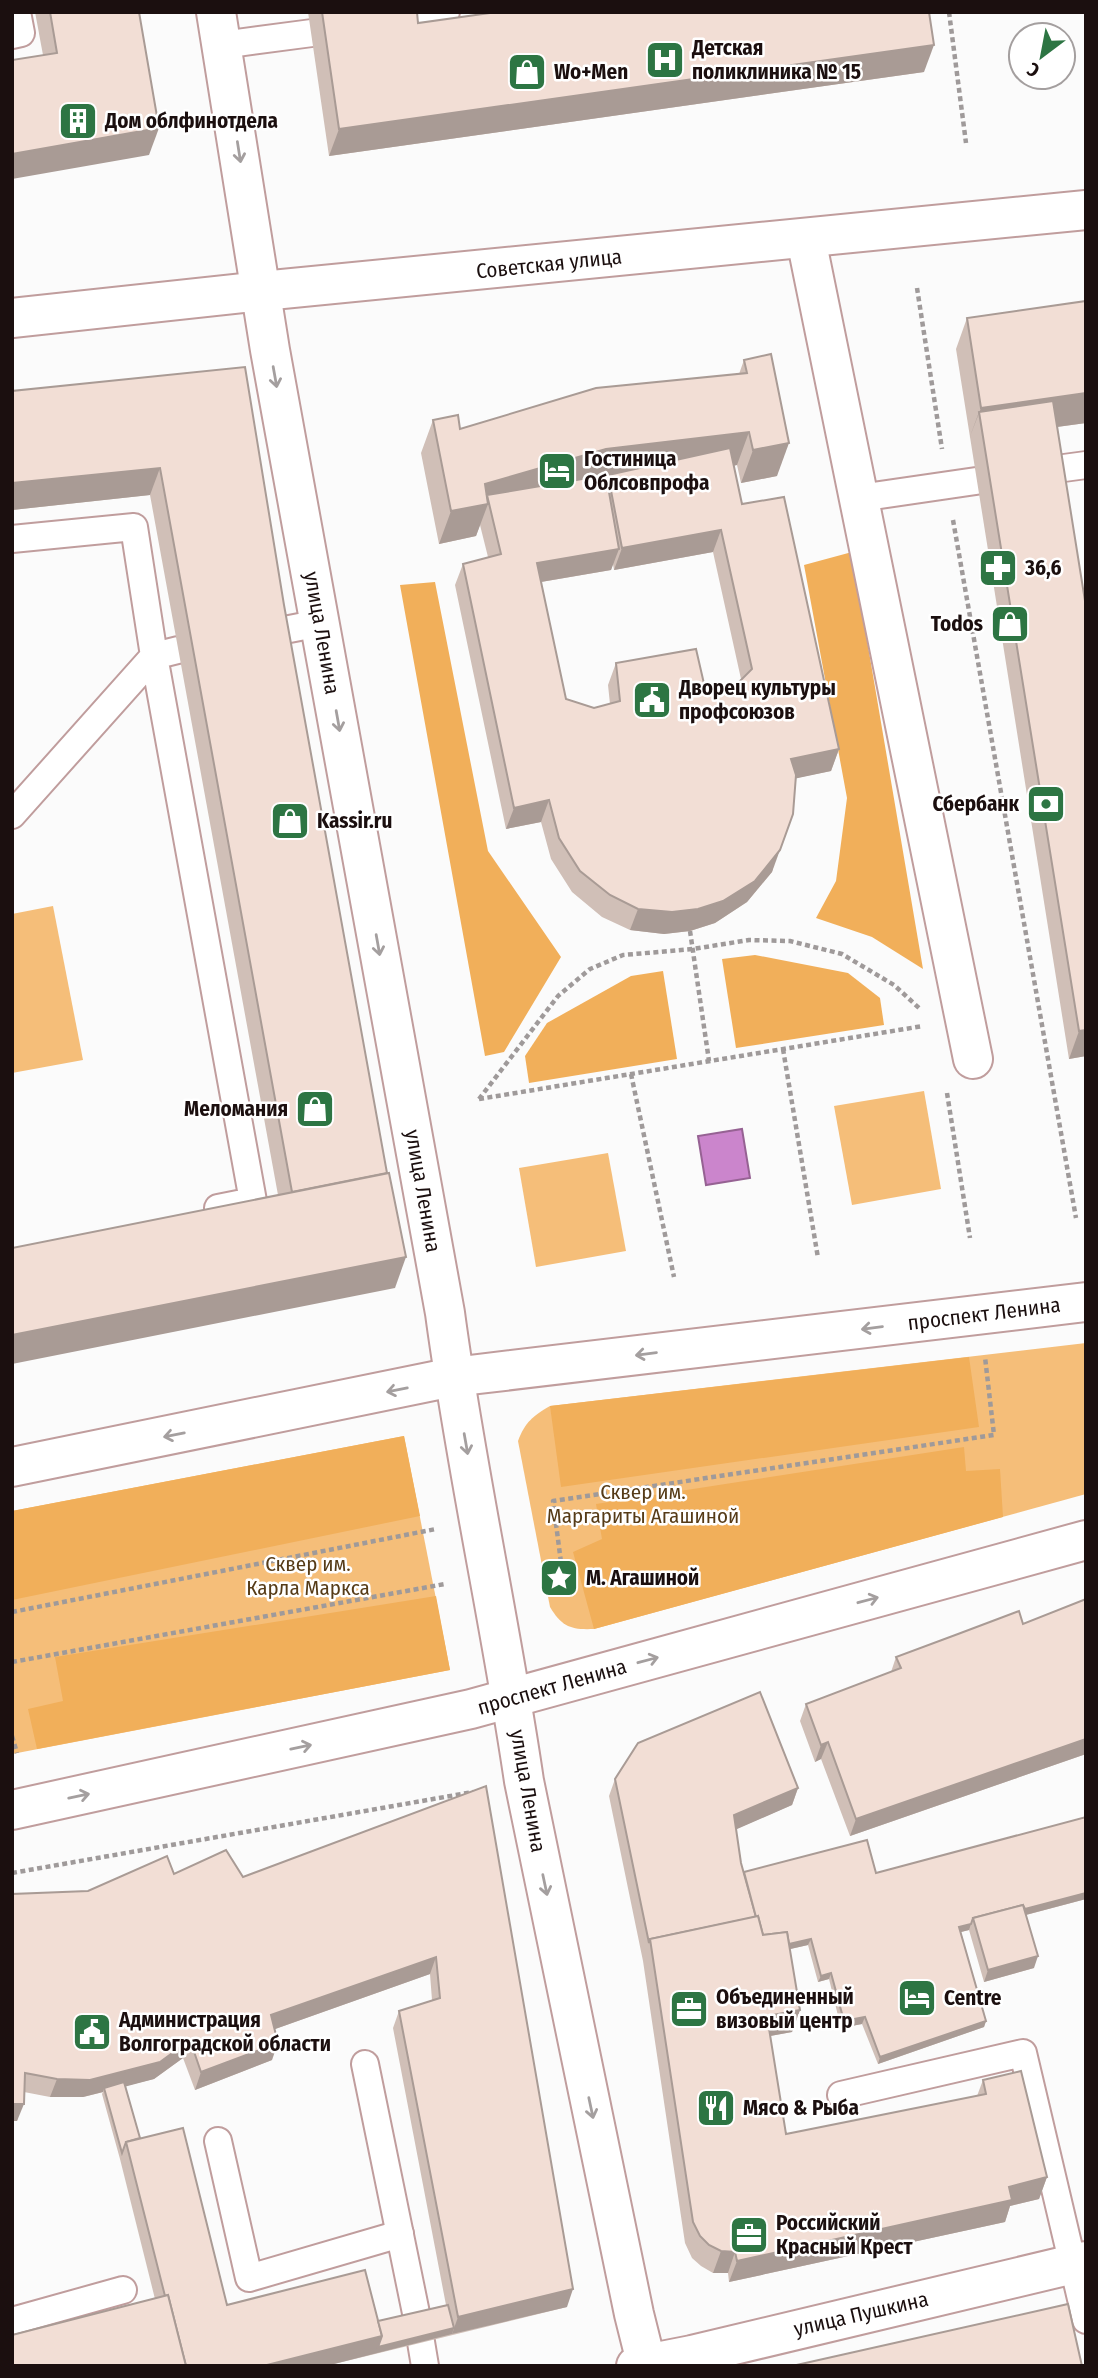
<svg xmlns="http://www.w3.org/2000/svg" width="1098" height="2378" font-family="'Fira Sans Condensed',sans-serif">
  <rect width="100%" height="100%" fill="#fbfbfb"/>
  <!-- green -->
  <g fill="#f5be79">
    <path d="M53,906L83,1060L12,1073V914Z"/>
    <path d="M924,1091L941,1189L852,1205L834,1106Z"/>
    <path d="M608,1153L626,1251L536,1267L519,1168Z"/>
    <path d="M1086,1343V1494L594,1629C571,1630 562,1627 550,1607L518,1441C525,1422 533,1416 550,1406Z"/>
    <path d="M404,1436L450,1670L12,1754V1511Z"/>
  </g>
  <!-- forest -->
  <g fill="#f1af5a">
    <path d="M852,552L923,969L872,937L816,918L836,881L847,798L804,565Z"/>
    <path d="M435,582L488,851L561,957L504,1052L485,1056L400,585Z"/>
    <path d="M755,955L848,973L880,998L884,1025L736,1048L722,959Z"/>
    <path d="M663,971L677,1059L529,1083L525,1056L547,1023L631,976Z"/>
    <path d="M969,1357L979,1427L561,1487L550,1406Z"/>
    <path d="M404,1436L420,1516L12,1600V1511Z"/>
    <path d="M964,1447L966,1471L1000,1469L1003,1517L594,1629L573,1552L602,1539L596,1504Z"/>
    <path d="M436,1596L450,1670L37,1749L28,1709L63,1701L55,1657Z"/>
  </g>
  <!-- water -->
  <path fill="#cb85cc" stroke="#966293" stroke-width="2" d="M742,1129L750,1178L706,1185L698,1136Z"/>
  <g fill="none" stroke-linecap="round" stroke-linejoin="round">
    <!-- service casing -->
    <g stroke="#c09d9d" stroke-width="30">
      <g id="service">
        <path d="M404,18L446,12"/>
        <path d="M12,35L21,33L17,12"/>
        <path d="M222,45L312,33"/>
        <path d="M1049,470L1086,465"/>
        <path d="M859,498L976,481"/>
        <path d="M12,539L134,527L154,656L12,815"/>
        <path d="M274,632L320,623"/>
        <path d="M178,650L154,656L253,1201L218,1208"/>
        <path d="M365,2064L417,2318"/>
        <path d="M841,2095L1023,2053L1086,2320"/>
        <path d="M218,2141L249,2278L400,2234"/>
        <path d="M12,2321L123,2290"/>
        <path d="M421,2342L425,2366"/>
      </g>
    </g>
    <!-- minor casing -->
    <g stroke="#c09d9d" stroke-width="42">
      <g id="minor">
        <path d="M216,12L270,350L445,1313C466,1470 501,1624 524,1781L634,2314L647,2366"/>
        <path d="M806,239L973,1059"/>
        <path d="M636,2366L692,2355L1086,2261"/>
      </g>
    </g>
    <!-- tertiary casing -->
    <g stroke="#c09d9d" stroke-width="42">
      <path id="tertiary" d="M12,318L262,291L1086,210"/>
    </g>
    <!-- primary casing -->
    <g stroke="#c09d9d" stroke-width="42">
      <g id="primary">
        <path d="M12,1467L453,1377L1086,1302"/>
        <path d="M12,1810L471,1709L1086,1540"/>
      </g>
    </g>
    <!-- path -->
    <g stroke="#9f9a9a" stroke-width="4.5" stroke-dasharray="5 3.5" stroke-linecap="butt">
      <path d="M949,12L966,143"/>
      <path d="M917,288L942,449"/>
      <path d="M953,520L1076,1218"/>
      <path d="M690,931L709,1061"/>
      <path d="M783,1049L818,1258"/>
      <path d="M631,1074L674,1277"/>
      <path d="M947,1093L970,1238"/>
      <path d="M479,1099L558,996L590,969L623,955L693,949L749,940L790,941L842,954L894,985L919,1008"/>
      <path d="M479,1099L923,1026"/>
      <path d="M562,1570L553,1501L994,1435L985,1357"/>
      <path d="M12,1612L436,1529"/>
      <path d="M12,1662L445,1584"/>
      <path d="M12,1736L17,1753"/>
      <path d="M12,1873L473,1792"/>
    </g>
    <!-- service -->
    <use href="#service" stroke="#fff" stroke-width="26"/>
    <!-- minor -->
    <use href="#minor" stroke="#fff" stroke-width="38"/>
    <!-- tertiary -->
    <use href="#tertiary" stroke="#fff" stroke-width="38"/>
    <!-- primary -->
    <use href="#primary" stroke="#fff" stroke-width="38"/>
  </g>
  <!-- wall -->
  <g fill="#d0bfb7" fill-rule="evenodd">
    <path d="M35,12H139L149,155L43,55Z"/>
    <path d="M308,12H417L418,23L924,72L329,156Z"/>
    <path d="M1086,301V423L1057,427L1086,607V1056L1069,1059L956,349L967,318Z"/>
    <path d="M744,360L777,476L741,483L737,465L734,466L742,504L839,749L831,771L796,778L772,872L747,902L715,923L690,931L664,934L630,930L602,917L572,892L551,859L541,822L506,829L455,585L463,564L488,557L480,525L476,536L439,544L421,453L433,420L460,429L739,374ZM713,552L741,679L734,687L705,688L616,663L608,685L610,704L594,708L566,699L541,582L611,570L613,564L614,570Z"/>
    <path d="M245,367L395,1288L278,1195L150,495L12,510V391Z"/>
    <path d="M1086,1599V1754L850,1836L821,1759L815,1762L800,1721L806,1704L891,1672L896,1657L1023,1624Z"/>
    <path d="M615,1779L798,1788L792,1805L736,1829L741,1863L744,1872L876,1873L1086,1899L1026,1915L1034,1968L984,1982L969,1930L961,1932L986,2021L984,2027L878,2064L862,2024L841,2028L829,1979L818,1982L808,1945L790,1949L800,2010L792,2032L770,2036L786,2134L977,2096L983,2080L1047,2177L1039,2199L1010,2206L1005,2222L729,2282L728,2273H713L701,2266L692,2258L685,2243L643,1961L609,1796Z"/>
    <path d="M486,1786L567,2307L326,2366H12L155,2299L120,2159L102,2094L103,2092L83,2097H50L24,2092L17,2121L12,1894L88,1891L174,1874L243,1877ZM430,1974L432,2000L399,2011L393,2028L446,2305L378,2321L227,2305L140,2138L125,2086L154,2079L183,2058L195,2090L272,2060L275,2029Z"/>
  </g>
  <!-- shaded-wall -->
  <g fill="#a99b95">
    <path d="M934,45L924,72L329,156L339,129Z"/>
    <path d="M159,128L149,155L12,179V154Z"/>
    <path d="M1086,393V423L983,437L979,412L969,439L981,408Z"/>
    <path d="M749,432L737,465L609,480L608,475L606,481L488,504L476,536L439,544L451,511L485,484L606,449Z"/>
    <path d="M789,443L777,476L741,483L753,450Z"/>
    <path d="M160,468L150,495L12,510V483Z"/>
    <path d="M721,530L713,552L614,570L622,548Z"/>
    <path d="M619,549L611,570L529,584L537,563Z"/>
    <path d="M839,749L831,771L784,781L791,759Z"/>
    <path d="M549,800L541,822L506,829L514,808Z"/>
    <path d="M793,814L772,872L747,902L715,923L690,931L664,934L630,930L638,909Z"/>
    <path d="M1086,1030V1056L1069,1059L1079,1031Z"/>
    <path d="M406,1257L395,1288L12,1364V1335Z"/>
    <path d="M1086,1739V1754L850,1836L856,1819Z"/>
    <path d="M828,1742L821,1759L815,1762L821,1745Z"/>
    <path d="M798,1788L792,1805L728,1833L734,1815Z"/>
    <path d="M1086,1893V1899L976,1928L974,1923Z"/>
    <path d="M971,1924L969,1930L957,1933L959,1927Z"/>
    <path d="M811,1939L808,1945L755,1957L757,1951Z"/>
    <path d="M1038,1956L1034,1968L984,1982L988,1970Z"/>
    <path d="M436,1957L430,1974L264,2033L271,2015Z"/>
    <path d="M831,1973L829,1979L818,1982L821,1976Z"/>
    <path d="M800,2010L792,2032L759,2038L767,2016Z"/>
    <path d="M865,2017L862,2024L841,2028L844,2021Z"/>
    <path d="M986,2021L984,2027L878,2064L880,2057Z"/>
    <path d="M190,2040L183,2058L154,2079L105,2092L104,2088L103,2092L83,2097H50L57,2079Z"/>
    <path d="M278,2043L272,2060L195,2090L201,2072Z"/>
    <path d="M12,2104H24L17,2121H12Z"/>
    <path d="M1047,2177L1039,2199L1010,2206L1005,2222L729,2282L737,2261L1009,2187Z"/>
    <path d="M721,2251L735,2252L728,2273H713Z"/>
    <path d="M573,2289L567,2307L452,2334L458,2317Z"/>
    <path d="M454,2328L452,2334L326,2366H263L382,2336Z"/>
  </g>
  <!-- building -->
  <g fill="#f2ded5" stroke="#a99b95" stroke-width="2">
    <path d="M50,12H139L159,128L12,154V60L57,53Z"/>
    <path d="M322,12H417L418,23L497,12H929L934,45L339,129Z"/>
    <path d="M1086,301V393L981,408L967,318Z"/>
    <path d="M771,354L789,443L753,450L749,432L606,449L485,484L488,504L451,511L433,420L458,415L460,429L596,388L747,373L744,360Z"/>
    <path d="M245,367L284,605L387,1173L292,1192L160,468L12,483V391Z"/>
    <path d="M1053,401L1086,607V1030L1079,1031L979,412Z"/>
    <path d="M730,448L742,504L784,497L839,749L791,759L796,775L793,814L780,850L755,881L723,901L698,909L672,912L638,909L610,895L580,871L559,838L549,800L514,808L463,564L501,554L487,495L606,475L619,549L537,563L566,699L594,708L620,701L616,663L696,649L705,688L734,687L752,669L721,530L622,548L608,475Z"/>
    <path d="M389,1173L406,1257L12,1335V1248Z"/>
    <path d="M1086,1599V1739L856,1819L828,1742L821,1745L806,1704L901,1668L896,1657L958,1634L1019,1611L1023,1624Z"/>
    <path d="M760,1692L798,1788L734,1815L741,1863L756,1917L650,1939L649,1943L615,1779L638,1743Z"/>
    <path d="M486,1786L573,2289L458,2317L399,2011L440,1998L436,1957L271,2015L278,2043L201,2072L190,2040L160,2062L90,2080L57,2079L25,2073L24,2104H12V1894L88,1891L167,1856L174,1874L226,1850L243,1877Z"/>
    <path d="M1086,1817V1893L1025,1909L1023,1905L973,1918L971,1924L959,1927L986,2021L880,2057L865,2017L844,2021L831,1973L821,1976L811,1939L789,1944L787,1932L763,1935L758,1916L756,1917L744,1872L867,1840L876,1873Z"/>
    <path d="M1023,1905L1038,1956L988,1970L973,1918Z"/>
    <path d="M758,1916L763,1935L787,1932L800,2010L767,2016L786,2134L986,2094L983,2080L1021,2071L1047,2177L1009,2187L1012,2200L737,2261L735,2252L721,2251L709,2245L700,2236L693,2222L650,1939Z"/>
    <path d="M124,2082L140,2138L126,2142L122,2153L104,2088Z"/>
    <path d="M183,2128L227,2305L365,2270L382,2336L263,2366H186L168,2295L165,2296L126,2142Z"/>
    <path d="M168,2295L186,2366H12V2335Z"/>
    <path d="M1068,2304L1082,2366H792Z"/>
    <path d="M448,2305L454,2328L378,2347L382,2336L378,2321Z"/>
  </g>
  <!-- one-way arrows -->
  <defs><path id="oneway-shaft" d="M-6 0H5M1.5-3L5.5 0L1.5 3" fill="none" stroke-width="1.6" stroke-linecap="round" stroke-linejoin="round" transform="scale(1.75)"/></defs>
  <g stroke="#a49f9f">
    <use href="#oneway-shaft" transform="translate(239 152) rotate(81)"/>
    <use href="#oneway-shaft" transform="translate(275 377) rotate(80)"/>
    <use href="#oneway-shaft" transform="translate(338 721) rotate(80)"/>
    <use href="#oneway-shaft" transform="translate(378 945) rotate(80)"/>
    <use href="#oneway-shaft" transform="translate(872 1328) rotate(173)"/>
    <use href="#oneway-shaft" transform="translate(646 1354) rotate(173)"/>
    <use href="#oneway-shaft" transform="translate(397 1390) rotate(169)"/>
    <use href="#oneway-shaft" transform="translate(174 1435) rotate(169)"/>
    <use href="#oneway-shaft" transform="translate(466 1444) rotate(80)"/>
    <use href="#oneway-shaft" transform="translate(868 1600) rotate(-15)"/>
    <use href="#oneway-shaft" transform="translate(648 1660) rotate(-15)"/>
    <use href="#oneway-shaft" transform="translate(301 1747) rotate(-12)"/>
    <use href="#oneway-shaft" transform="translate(79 1796) rotate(-12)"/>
    <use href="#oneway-shaft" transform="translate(545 1885) rotate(78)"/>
    <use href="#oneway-shaft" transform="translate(591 2108) rotate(78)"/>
  </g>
  <!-- icons -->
  <defs>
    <g id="hospital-square" transform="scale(2.0125)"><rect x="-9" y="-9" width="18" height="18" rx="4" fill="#2d7543" stroke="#fff"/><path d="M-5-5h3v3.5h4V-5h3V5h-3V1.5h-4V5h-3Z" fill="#fff"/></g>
    <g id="shop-square" transform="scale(2.0125)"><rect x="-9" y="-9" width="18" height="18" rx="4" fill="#2d7543" stroke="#fff"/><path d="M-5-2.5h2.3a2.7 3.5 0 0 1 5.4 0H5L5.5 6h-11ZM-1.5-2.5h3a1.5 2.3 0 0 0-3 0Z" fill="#fff"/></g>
    <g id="building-square" transform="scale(2.0125)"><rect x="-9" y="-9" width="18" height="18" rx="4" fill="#2d7543" stroke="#fff"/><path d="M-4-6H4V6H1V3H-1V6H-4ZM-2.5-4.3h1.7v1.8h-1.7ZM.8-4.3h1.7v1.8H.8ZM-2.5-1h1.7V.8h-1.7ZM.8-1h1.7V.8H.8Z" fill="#fff"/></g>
    <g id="hotel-square" transform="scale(2.0125)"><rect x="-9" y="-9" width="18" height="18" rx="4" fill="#2d7543" stroke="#fff"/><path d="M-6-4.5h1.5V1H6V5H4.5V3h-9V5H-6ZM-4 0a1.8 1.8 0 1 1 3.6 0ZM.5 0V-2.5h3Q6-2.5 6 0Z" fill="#fff"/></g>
    <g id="pharmacy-square" transform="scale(2.0125)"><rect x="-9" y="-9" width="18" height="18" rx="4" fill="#2d7543" stroke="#fff"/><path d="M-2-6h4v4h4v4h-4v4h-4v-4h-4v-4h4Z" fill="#fff"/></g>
    <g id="civic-square" transform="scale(2.0125)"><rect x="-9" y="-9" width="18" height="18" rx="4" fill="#2d7543" stroke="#fff"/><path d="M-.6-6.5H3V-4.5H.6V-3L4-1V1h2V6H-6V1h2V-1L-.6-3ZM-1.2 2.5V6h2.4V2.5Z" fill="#fff"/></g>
    <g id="bank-square" transform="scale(2.0125)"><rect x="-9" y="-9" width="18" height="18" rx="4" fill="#2d7543" stroke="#fff"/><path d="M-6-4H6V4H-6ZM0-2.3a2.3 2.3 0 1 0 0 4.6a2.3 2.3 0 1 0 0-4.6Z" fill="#fff"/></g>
    <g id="sight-square" transform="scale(2.0125)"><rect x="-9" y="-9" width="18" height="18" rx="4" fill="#2d7543" stroke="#fff"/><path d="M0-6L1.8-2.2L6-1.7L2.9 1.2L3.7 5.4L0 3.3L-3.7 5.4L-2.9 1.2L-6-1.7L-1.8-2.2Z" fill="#fff"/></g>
    <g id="office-square" transform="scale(2.0125)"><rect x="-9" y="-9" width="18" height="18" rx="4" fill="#2d7543" stroke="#fff"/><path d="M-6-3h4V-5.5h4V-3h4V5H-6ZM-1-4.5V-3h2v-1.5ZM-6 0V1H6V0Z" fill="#fff"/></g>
    <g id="restaurant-square" transform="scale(2.0125)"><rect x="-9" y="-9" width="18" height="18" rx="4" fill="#2d7543" stroke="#fff"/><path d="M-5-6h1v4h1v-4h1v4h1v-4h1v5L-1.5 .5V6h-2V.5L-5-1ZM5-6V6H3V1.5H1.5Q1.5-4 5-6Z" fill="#fff"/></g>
  </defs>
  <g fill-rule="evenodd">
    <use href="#hospital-square" x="665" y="60"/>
    <use href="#shop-square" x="527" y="72"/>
    <use href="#building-square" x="78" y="121"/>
    <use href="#hotel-square" x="557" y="471"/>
    <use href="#pharmacy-square" x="998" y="568"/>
    <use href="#shop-square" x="1010" y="624"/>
    <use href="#civic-square" x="652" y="700"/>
    <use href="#bank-square" x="1046" y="804"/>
    <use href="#shop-square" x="290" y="821"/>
    <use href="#shop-square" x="315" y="1109"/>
    <use href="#sight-square" x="559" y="1578"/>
    <use href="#hotel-square" x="917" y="1998"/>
    <use href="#office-square" x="689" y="2009"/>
    <use href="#civic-square" x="92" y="2032"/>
    <use href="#restaurant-square" x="716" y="2108"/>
    <use href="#office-square" x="749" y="2235"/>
  </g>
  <g text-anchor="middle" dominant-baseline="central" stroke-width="5" stroke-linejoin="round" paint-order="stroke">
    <!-- poi labels -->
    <g font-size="21" font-weight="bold" fill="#1b0f0f" stroke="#fff" text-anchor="start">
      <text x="692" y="48">Детская<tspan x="692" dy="24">поликлиника № 15</tspan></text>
      <text x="554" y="72">Wo+Men</text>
      <text x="105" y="121">Дом облфинотдела</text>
      <text x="584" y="459">Гостиница<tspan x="584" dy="24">Облсовпрофа</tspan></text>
      <text x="1025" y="568">36,6</text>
      <text x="983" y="624" text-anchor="end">Todos</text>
      <text x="679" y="688">Дворец культуры<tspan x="679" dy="24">профсоюзов</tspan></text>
      <text x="1019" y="804" text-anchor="end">Сбербанк</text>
      <text x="317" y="821">Kassir.ru</text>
      <text x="288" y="1109" text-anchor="end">Меломания</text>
      <text x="586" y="1578">М. Агашиной</text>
      <text x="716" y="1997">Объединенный<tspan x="716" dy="24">визовый центр</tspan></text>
      <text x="944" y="1998">Centre</text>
      <text x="119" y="2020">Администрация<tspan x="119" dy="24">Волгоградской области</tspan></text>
      <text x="743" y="2108">Мясо &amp; Рыба</text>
      <text x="776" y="2223">Российский<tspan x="776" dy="24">Красный Крест</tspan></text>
    </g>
    <!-- street labels -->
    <g font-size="21" fill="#1b0f0f" stroke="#fff">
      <text transform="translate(549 264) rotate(-6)">Советская улица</text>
      <text transform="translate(322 633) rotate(80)">улица Ленина</text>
      <text transform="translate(423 1191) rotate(80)">улица Ленина</text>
      <text transform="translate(984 1314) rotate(-7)">проспект Ленина</text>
      <text transform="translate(552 1687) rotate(-16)">проспект Ленина</text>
      <text transform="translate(528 1791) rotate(80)">улица Ленина</text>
      <text transform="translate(861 2314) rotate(-13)">улица Пушкина</text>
    </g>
    <!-- park labels -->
    <g font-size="21" fill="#563b17" stroke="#fff">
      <text x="643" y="1492">Сквер им.<tspan x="643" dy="24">Маргариты Агашиной</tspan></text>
      <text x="308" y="1564">Сквер им.<tspan x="308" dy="24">Карла Маркса</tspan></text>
    </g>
  </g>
  <!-- border -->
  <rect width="1098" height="2378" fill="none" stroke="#1b0f0f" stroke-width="28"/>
  <!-- north arrow -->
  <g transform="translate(1042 56) rotate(212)"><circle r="33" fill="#ffffff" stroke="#a49f9f" stroke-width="2"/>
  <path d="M0-5L12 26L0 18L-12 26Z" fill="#2d7543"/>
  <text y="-10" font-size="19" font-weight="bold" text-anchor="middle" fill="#1b0f0f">С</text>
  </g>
</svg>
